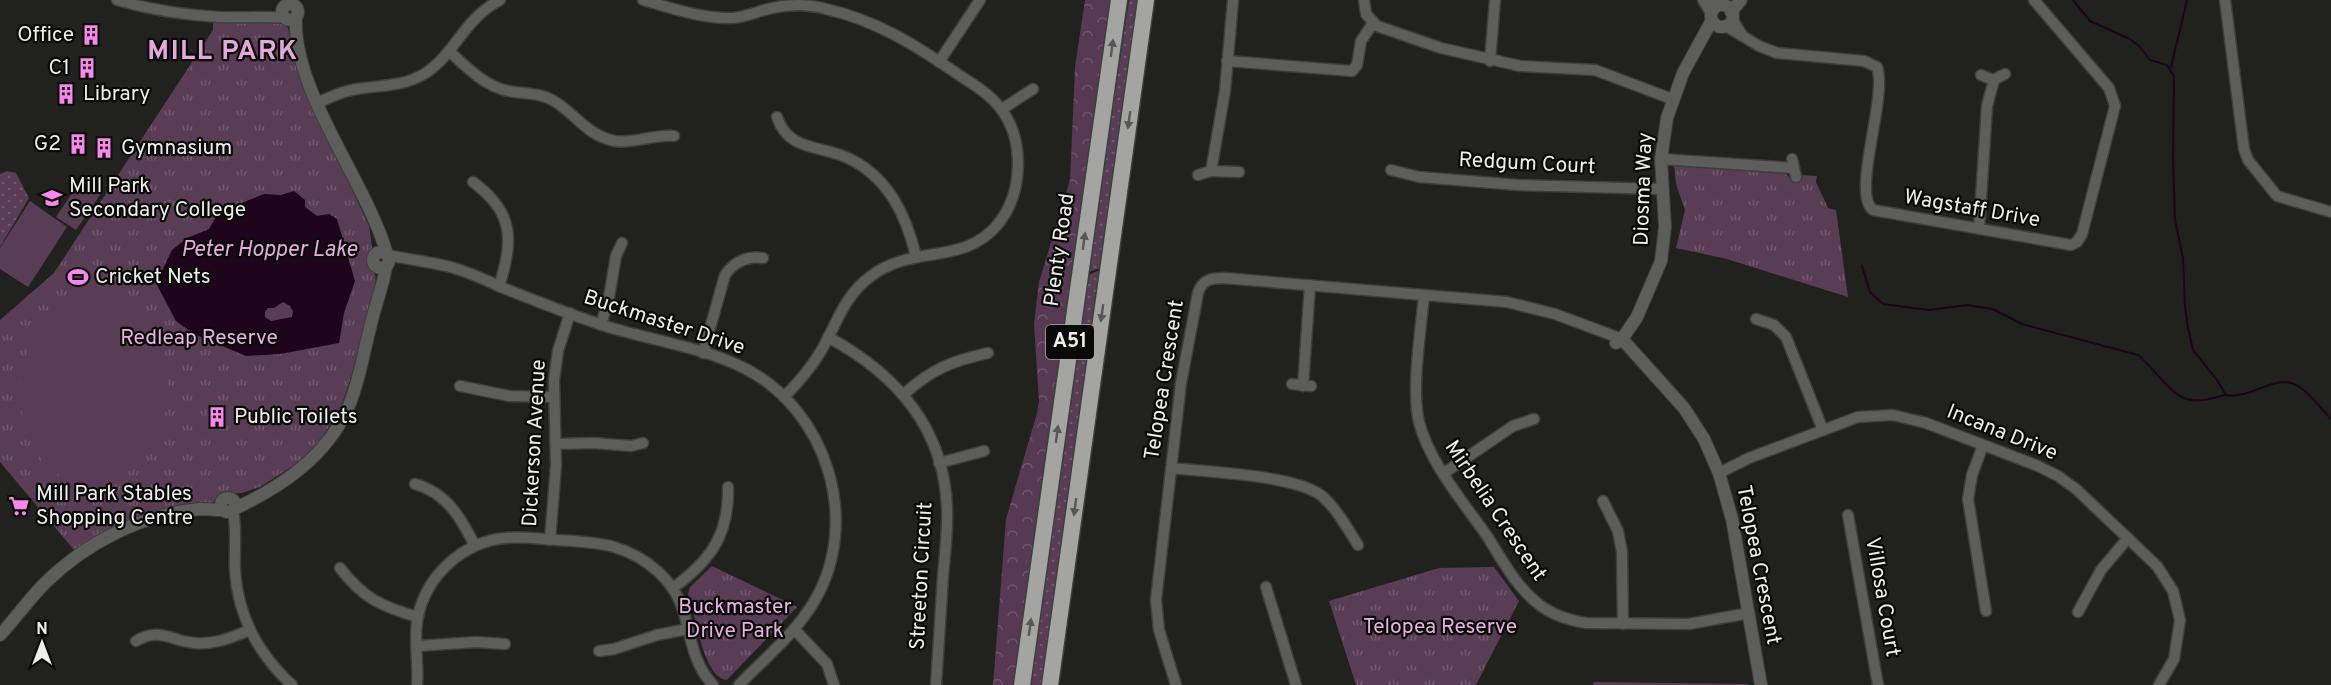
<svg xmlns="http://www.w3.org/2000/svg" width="2331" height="685" font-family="Overpass,sans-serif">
  <defs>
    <pattern id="grass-dots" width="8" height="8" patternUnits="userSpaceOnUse" patternTransform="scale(1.5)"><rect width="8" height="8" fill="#593d55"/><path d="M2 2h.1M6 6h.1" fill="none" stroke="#71596e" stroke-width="1.8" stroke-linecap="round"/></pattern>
    <pattern id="forest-crowns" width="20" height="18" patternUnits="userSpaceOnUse" patternTransform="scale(1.5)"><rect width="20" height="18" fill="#573953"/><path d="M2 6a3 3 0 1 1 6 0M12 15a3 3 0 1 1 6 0" fill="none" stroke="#6f566c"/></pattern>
    <pattern id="park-tufts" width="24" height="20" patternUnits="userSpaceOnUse" patternTransform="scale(1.5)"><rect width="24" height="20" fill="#593d55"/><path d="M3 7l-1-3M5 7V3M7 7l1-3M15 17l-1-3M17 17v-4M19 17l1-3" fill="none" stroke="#71596e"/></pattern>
  </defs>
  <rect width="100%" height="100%" fill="#21211e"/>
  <!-- grass -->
  <g fill="url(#grass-dots)">
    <path d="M1129,0H1138L1101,268L1088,272Z"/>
    <path d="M7,171L16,173L29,198L0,247V174Z"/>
    <path d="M1100,270L1042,685H1029L1088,275Z"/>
    <path d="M1594,682L1748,684L1749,685H1592Z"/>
  </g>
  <!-- forest -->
  <path fill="url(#forest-crowns)" d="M1085,0H1110L1014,685H993L1006,519L1037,413L1039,401L1034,324L1039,282L1070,180L1075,67Z"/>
  <!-- park -->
  <g fill="url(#park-tufts)">
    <path d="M262,22L282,23L288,28L302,81L369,226L372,246L369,262L375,274L376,282L352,374L341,407L322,438L299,462L260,487L242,493L226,494L212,503L182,504L141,515L118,525L74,550L0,462V320L54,273L213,30V23Z"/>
    <path d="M1674,165L1783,171L1790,178H1800L1799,175L1817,176L1816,182L1828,208L1836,210L1848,297L1727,259L1676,248L1685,210L1676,184Z"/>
    <path d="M712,566L797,607L727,680C703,678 696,614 688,594L690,587Z"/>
    <path d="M1494,567L1519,601L1476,685H1356L1329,601L1439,568Z"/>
  </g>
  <!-- pitch -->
  <g fill="#593d55">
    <path d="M82,178L102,192L76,230L56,217Z"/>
    <path d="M30,201L67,227L28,287L0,269V248Z"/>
    <path d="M82,260L88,290C186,280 196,453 111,479C93,484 74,482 58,474C0,436 12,326 75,293L68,263Z"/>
  </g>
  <!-- water -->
  <path fill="#1e051b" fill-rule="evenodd" d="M294,191L305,200V207L317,216L329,214L337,219L355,281L344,313L339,343L280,354L246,356L194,334L176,321L156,283L172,250L187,238L209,229L219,212L264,194L281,195ZM283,302L290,306L293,312L292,317L271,321L265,317V312L268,308H274Z"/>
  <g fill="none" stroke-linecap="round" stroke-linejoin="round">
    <!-- stream -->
    <g stroke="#1e051b" stroke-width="2">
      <path d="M2073,0L2090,21L2130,39L2140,47L2150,60L2167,65L2174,76L2173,160L2175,220L2183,258L2185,307L2188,328L2193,350L2217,380L2226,395C2251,400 2276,372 2298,386C2310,393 2321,409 2331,419"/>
      <path d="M2171,67L2187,0"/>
      <path d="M1862,266L1870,292L1883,304L1929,310L1967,305L1993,309L2022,324L2138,355C2153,366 2170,395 2187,399C2199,403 2213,398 2225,395"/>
    </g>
    <!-- minor casing -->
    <g stroke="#3e3e3b" stroke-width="13">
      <g id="minor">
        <path d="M117,0C151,10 184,15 219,17C241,18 263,16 285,18"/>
        <path d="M643,0C671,8 702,19 732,18C746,17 758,11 772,8C790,4 808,4 826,9C876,20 917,46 959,75C974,85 990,94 1001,109C1025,141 1023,193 998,224C964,266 913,244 871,276C843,297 838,322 821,351C811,368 798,383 784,397"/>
        <path d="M1233,0L1225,91L1211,171L1239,172"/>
        <path d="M1364,0L1366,14L1377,26L1441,48L1520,66L1595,70L1672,99"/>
        <path d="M1703,0L1711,13"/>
        <path d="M1708,0L1720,5"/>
        <path d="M2225,0L2244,149L2248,160L2277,196L2331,212"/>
        <path d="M1732,19L1742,35"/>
        <path d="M1726,26L1759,46L1777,53L1864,61L1877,67C1888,96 1851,194 1873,210L2071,245L2077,242L2082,234L2115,106L2109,88L2034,0"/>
        <path d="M449,51C464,65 482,83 501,89C519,95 537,91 554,101C576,114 587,136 615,141C635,144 653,134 674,136"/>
        <path d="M1227,61L1352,71L1357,65L1361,41L1373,23"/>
        <path d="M1490,61L1495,0"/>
        <path d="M939,62L980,0"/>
        <path d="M1981,75L1993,80L2005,74"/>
        <path d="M317,103C330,97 343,91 357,89C381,85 402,87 424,74C456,54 463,19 500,0"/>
        <path d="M1002,109L1033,89"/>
        <path d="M777,117C789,153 822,144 852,160C890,180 906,216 916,256"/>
        <path d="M1661,159L1793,168"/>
        <path d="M1792,159L1796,177"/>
        <path d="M1391,170L1419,177L1518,185L1662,189"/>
        <path d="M1198,175L1211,171"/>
        <path d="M473,182C514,212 514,241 499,286"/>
        <path d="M1979,229L1987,106L1994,80"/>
        <path d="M388,255C410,260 433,262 454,268C470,273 486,280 501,287C533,300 566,313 599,324C647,340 701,346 746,369C827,411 861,521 815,600C796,633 765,658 739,685"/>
        <path d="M1424,295C1421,330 1411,389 1419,422C1429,462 1464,503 1487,536C1501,558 1515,585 1536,602C1550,614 1567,620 1586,623L1689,624L1749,613"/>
        <path d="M1756,319L1774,325L1786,337L1823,430"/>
        <path d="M601,325L609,297L616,256L622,243"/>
        <path d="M828,337C896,374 944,427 947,508C948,530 945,553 943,576C941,612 938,649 936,685"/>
        <path d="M703,353L725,275C734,262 747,256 763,258"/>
        <path d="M1292,384L1311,386"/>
        <path d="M460,386L509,396L553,397"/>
        <path d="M1303,386L1310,285"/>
        <path d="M904,394C932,369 952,361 988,353"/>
        <path d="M556,444L594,443L631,446L643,443"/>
        <path d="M1983,445L1972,475L1968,499L1986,611"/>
        <path d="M939,463L984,451"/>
        <path d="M1171,468C1207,472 1296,475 1322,496C1337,509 1347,528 1358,545"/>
        <path d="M1444,473L1513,426L1534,419"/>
        <path d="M1719,473L1749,458L1858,417L1893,415L1926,423L2038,466L2058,476L2076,489L2157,566L2173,591L2180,620L2174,659L2159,685"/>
        <path d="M415,484C447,493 461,518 475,546"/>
        <path d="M1603,501L1618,531L1622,552L1623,624"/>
        <path d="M233,510C237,530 234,551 235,571C238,616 259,655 292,685"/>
        <path d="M1848,515L1878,685"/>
        <path d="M550,540L556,465L554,380L558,351L570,313"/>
        <path d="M340,568C363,598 382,607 418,617"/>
        <path d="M1266,587L1296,685"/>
        <path d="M673,588C711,560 729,535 728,487"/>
        <path d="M2078,612L2101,570L2128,538"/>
        <path d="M794,629L827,664L834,685"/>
        <path d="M136,641C160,627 171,641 195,643C215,645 232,637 250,630"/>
        <path d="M417,646L476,642L505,644"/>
        <path d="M599,651L614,649L657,635L688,629"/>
        <path d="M417,685C419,662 413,638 418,616C427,575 463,542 505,538C522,536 539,539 556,540C575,541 593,542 611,546C646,556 676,580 685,617C692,642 694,665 713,685"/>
        <path d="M1176,685L1159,630L1156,600L1181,383L1198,293C1202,280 1211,278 1224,278L1507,302L1555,314L1622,339"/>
      </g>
    </g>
    <!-- tertiary casing -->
    <g stroke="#3e3e3b" stroke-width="14">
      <g id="tertiary">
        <circle cx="290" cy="12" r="8"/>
        <circle cx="1722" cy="16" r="11"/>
        <path d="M1731,12L1741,0"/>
        <path d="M296,17C292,91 366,181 387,254"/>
        <circle cx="381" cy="260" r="8"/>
        <path d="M1622,339L1684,408L1704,439L1719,473L1732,519L1761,685"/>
        <path d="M1616,343L1622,339L1637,317L1661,261L1665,227L1661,159L1667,118L1683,73L1712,20"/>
        <circle cx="228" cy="505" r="7"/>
        <path d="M234,509C281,487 326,457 348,408C359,383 363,355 370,328C374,308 383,287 386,267"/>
        <path d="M0,635C16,618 29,599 45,583C87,542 142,514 200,509C207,509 215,510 223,510"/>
      </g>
    </g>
    <!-- trunk casing -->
    <g stroke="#3e3e3b" stroke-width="19">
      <g id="trunk">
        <path d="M1022,685L1119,0"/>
        <path d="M1050,685L1146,0"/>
      </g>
    </g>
    <!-- minor -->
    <use href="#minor" stroke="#5d5d5b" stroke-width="10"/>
    <!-- tertiary -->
    <use href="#tertiary" stroke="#5d5d5b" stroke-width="12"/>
    <!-- trunk -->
    <use href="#trunk" stroke="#a4a5a2" stroke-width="16"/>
  </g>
  <!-- one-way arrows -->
  <defs><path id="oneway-solid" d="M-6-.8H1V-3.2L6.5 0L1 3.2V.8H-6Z" transform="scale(1.5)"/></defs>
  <g fill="#575856">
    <use href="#oneway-solid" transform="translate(1112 48) rotate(-82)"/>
    <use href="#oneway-solid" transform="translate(1129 120) rotate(98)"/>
    <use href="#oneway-solid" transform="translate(1084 241) rotate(-82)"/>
    <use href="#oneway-solid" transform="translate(1102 313) rotate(98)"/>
    <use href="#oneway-solid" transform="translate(1057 434) rotate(-82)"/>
    <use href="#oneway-solid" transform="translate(1075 507) rotate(98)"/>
    <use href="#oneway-solid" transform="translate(1030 627) rotate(-82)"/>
  </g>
  <!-- icons -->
  <defs>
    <g id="building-bare" transform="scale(1.62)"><path d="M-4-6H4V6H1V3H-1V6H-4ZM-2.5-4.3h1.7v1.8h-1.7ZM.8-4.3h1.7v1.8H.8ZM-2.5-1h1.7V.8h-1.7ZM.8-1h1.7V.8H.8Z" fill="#f788eb" stroke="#0a0b09" stroke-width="2.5" paint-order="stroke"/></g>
    <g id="school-bare" transform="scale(1.62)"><path d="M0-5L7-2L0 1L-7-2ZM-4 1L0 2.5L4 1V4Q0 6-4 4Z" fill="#f788eb" stroke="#0a0b09" stroke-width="2.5" paint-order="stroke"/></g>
    <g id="stadium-bare" transform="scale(1.62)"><path d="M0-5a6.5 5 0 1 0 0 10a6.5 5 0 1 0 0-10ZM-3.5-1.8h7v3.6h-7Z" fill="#f788eb" stroke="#0a0b09" stroke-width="2.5" paint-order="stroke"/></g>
    <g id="supermarket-bare" transform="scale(1.62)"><path d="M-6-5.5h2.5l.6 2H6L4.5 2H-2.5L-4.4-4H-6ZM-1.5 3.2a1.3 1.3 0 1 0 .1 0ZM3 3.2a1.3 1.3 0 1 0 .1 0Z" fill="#f788eb" stroke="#0a0b09" stroke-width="2.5" paint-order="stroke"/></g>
  </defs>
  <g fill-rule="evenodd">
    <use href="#building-bare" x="91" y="35"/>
    <use href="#building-bare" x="87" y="68"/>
    <use href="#building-bare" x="66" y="94"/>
    <use href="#building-bare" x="78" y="144"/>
    <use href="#building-bare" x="104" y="148"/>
    <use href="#school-bare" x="52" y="198"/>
    <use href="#stadium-bare" x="78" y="277"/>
    <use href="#building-bare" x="217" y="417"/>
    <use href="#supermarket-bare" x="19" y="506"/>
  </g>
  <g text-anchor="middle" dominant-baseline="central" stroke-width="4.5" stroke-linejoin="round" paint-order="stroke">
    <!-- shield labels -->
    <rect fill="#0a0b09" stroke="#aaaba8" stroke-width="1.5" x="1046" y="325" width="48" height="34" rx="4.5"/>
    <g font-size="20" font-weight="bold" fill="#eeefec">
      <text x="1070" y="342">A51</text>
    </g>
    <!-- poi labels -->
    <g font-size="21" fill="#eeefec" stroke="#0a0b09" text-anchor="start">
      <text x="74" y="35" text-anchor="end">Office</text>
      <text x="70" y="68" text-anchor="end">C1</text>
      <text x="83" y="94">Library</text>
      <text x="61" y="144" text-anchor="end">G2</text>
      <text x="121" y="148">Gymnasium</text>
      <text x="69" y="186">Mill Park<tspan x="69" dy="24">Secondary College</tspan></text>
      <text x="95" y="277">Cricket Nets</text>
      <text x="234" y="417">Public Toilets</text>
      <text x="36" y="494">Mill Park Stables<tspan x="36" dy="24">Shopping Centre</tspan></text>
    </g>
    <!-- street labels -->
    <g font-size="21" fill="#eeefec" stroke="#0a0b09">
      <text transform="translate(1527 164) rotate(3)">Redgum Court</text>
      <text transform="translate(1644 189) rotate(-88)">Diosma Way</text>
      <text transform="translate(1972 209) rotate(10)">Wagstaff Drive</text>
      <text transform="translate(1060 250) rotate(-82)">Plenty Road</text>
      <text transform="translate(664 323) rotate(18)">Buckmaster Drive</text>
      <text transform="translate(1165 380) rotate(-81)">Telopea Crescent</text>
      <text transform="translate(2002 433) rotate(22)">Incana Drive</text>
      <text transform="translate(535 443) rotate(-87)">Dickerson Avenue</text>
      <text transform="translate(1495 511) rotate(56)">Mirbelia Crescent</text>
      <text transform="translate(1758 565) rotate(79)">Telopea Crescent</text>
      <text transform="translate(922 576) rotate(-87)">Streeton Circuit</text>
      <text transform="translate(1882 597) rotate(80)">Villosa Court</text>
    </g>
    <!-- park labels -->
    <g font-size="21" fill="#eab2e2" stroke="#0a0b09">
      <text x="199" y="338">Redleap Reserve</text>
      <text x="735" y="607">Buckmaster<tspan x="735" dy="24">Drive Park</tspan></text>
      <text x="1440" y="627">Telopea Reserve</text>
    </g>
    <!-- water labels -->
    <g font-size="22" font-style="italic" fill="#e4addc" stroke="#0a0b09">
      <text x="269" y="250">Peter Hopper Lake</text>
    </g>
    <!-- district labels -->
    <g font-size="27" font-weight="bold" letter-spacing="1.5" fill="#e5a8dd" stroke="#0a0b09">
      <text x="223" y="52">MILL PARK</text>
    </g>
  </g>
  <!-- north arrow -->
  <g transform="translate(42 643)" stroke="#0a0b09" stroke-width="4.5" paint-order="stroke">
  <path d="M0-4.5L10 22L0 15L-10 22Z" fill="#eeefec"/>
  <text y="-9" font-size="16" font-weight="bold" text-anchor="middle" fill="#eeefec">N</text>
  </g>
</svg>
